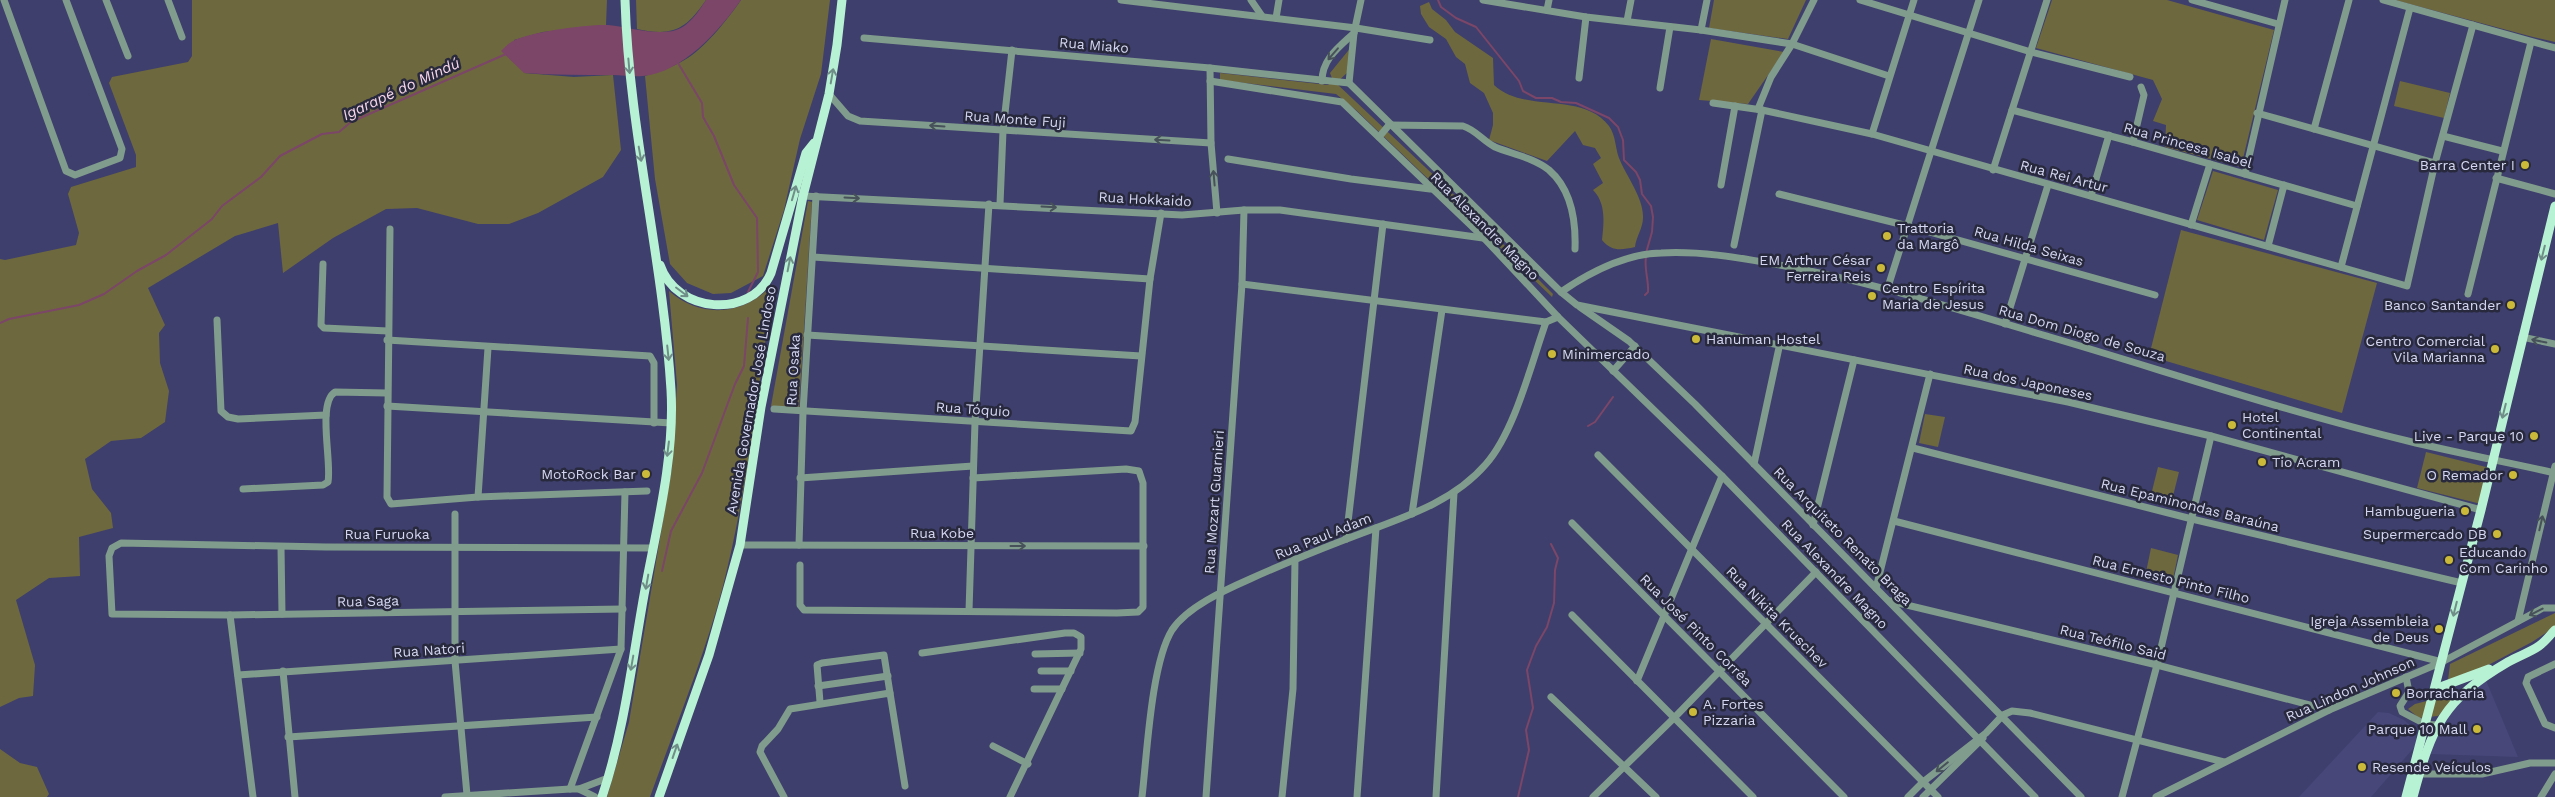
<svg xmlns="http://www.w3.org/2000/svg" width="2555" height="797" font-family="'Work Sans',sans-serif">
  <rect width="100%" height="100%" fill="#3e3f6c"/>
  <!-- built -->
  <g fill="#47477a">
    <path d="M2485,678L2518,757L2430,754L2433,740L2449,714Z"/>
    <path d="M2378,712L2389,713L2404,720L2413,728L2418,743L2371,797H2299Z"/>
  </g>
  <!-- green -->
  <g fill="#6e683e">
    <path d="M192,0H607L606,25L543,32L514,40L524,73L574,77L613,75L621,150L603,177L538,213L509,224H478L417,208L386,209L333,238L283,273L278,223L235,236L148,288L165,325L159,333L160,363L169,391L165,422L141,438L111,441L85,459L92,489L111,513L113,528L79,537L80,576L49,578L16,600L35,665L33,696L19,698L0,707V259L5,260L76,245L79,233L68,194L71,187L136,167V155L109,83L112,77L188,62L192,56Z"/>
    <path d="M636,0H706C686,29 673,37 637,29Z"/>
    <path d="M741,0H830L821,74L800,139L784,210L763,276L731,293L713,294L687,283L670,264L655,179L645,76C657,72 670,68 681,62C702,52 728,19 741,0Z"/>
    <path d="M1714,0H1806L1788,39L1709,28Z"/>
    <path d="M2052,0H2167L2274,30L2241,167L2165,147L2166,125L2153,121L2162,99L2153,80L2036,48Z"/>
    <path d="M2395,0H2555V42L2533,37Z"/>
    <path d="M1429,2L1432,9L1446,20L1455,32L1493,58L1494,85C1525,114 1582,91 1609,126C1616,136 1615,147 1619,158C1626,176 1644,198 1643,218C1643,228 1636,237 1635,247C1621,250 1612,252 1602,240C1604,222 1606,203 1593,190L1603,183L1593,164L1601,158L1595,148L1583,145L1575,131L1547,161L1489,140L1493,125V113L1484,93L1470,83L1465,64L1456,57L1446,39L1429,27L1421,14L1420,6Z"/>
    <path d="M1711,39L1784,52L1748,104L1699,100Z"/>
    <path d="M1352,46L1348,72L1336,83L1442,183L1553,294L1552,297L1356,110L1336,94L1220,80V73L1328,85L1333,81L1330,73Z"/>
    <path d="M2400,81L2450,93L2444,118L2394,106Z"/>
    <path d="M2213,171L2278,190L2264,240L2197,220Z"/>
    <path d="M808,201L812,202L799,408L771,406Z"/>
    <path d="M2181,230L2377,283L2342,413L2149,356Z"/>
    <path d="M773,284C759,385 748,487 723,586C704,658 675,727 650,797H607L629,722L672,467L677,385L669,291C701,319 745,316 773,284Z"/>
    <path d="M1925,414L1945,417L1938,447L1919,443Z"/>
    <path d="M2426,452L2490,468L2481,504L2417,488Z"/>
    <path d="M2158,467L2179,472L2171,504L2150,499Z"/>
    <path d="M2151,548L2178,555L2172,584L2145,577Z"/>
    <path d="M2555,613V627L2532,642L2454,683L2455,698L2438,716L2419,718L2408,709L2415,704L2446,696L2450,664Z"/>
    <path d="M0,749L20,763L37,767L49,794L47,797H0Z"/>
  </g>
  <!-- water -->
  <path fill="#7b4668" d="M706,0H741C720,30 682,73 643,76C633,77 623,75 612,75C582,75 554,75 524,73L501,51C505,47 509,43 513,41C528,32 590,24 608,25C629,27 652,35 673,31C689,27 698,12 706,0Z"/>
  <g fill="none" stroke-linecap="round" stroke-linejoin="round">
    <!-- stream -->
    <g stroke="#7b4668" stroke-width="2">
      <path d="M1438,0L1441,7L1456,18L1476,27L1519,81L1523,91L1536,98H1552L1561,102L1576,103L1609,118L1618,127L1623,140L1624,160L1636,172L1640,180L1642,194L1651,206L1653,217L1652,232L1646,253"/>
      <path d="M678,63L702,103L703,117L714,136L734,185L757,218L758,272L748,292"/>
      <path d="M1645,295L1648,292C1649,280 1644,270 1646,257"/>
      <path d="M0,323L9,319L79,305L104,294L137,271L166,255L212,219L222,206L261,177L280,156L322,134L339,132L351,122L506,54"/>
      <path d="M1588,426L1595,422L1613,397"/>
      <path d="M662,571L671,531L702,473L735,384L744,366L748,318"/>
      <path d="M1518,797L1529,750L1526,730L1533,708L1527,670L1536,646L1547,627L1554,603L1555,570L1558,558L1551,544"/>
    </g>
    <!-- minor -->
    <g stroke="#809c8d" stroke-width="7">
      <path d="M4,0L66,171L75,175L120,158L122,149L66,0"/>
      <path d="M106,0L128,56"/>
      <path d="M168,0L182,37"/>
      <path d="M1121,0L1356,28L1430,40"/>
      <path d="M1251,0L1262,16"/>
      <path d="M1483,0L1586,17L1701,30L1792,44L1889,76"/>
      <path d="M1860,0L2031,52L2130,77"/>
      <path d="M2192,0L2278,24"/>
      <path d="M2383,0L2555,48"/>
      <path d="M1547,10L1549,0"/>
      <path d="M1276,18L1279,0"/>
      <path d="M1627,21L1631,0"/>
      <path d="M1701,30L1707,0"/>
      <path d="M864,38L1210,68L1349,83L1561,292L1577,305L2068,402L2211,436L2481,510"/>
      <path d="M1210,68L1211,143L1217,213"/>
      <path d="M1579,78L1586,17"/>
      <path d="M1210,81L1342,102L1484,238L1558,317L1722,476L2035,797"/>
      <path d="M1322,81C1322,59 1339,47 1354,33"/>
      <path d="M1349,83L1354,33L1361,0"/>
      <path d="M1660,88L1670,27"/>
      <path d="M829,94L848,116L860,121L1211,143"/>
      <path d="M1713,103L1762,110L1872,134L2407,286L2435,163L2473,25"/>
      <path d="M1758,109L1771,77L1792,44L1814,0"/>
      <path d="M2012,110L2133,142L2357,206"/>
      <path d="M2257,113L2435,163"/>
      <path d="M2314,129L2349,0"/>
      <path d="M1872,134L1914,0"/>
      <path d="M2443,136L2502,151"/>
      <path d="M1379,137L1389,125L1463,126C1476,130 1483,141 1495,147C1512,154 1534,158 1549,170C1572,190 1576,221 1575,249"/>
      <path d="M2133,142L2144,95L2141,87"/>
      <path d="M1228,159L1351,179L1430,189"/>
      <path d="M1993,170L2047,0"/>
      <path d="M2245,174L2285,0"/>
      <path d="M2496,178L2555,194"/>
      <path d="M1721,185L1735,106"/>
      <path d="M1779,194L1908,226L2155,295"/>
      <path d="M803,196L1182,215L1244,210H1280L1483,238"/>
      <path d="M2091,196L2109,135"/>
      <path d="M1000,204L1003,131L1012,50"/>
      <path d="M2191,225L2210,164"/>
      <path d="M390,229L387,497L391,504L478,497L647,491"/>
      <path d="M1734,245L1762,110"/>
      <path d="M2268,246L2284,185"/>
      <path d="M813,257L1150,279"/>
      <path d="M323,264L321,325L324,328L388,331"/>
      <path d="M2341,267L2410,8"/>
      <path d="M1242,284L1546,322"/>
      <path d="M1887,290L1979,0"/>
      <path d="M1561,292C1590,272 1625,254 1661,253C1699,251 1736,257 1774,264C1867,280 1959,310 2050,337C2169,372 2287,412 2408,441C2457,453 2506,462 2555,473"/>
      <path d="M2468,294L2531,42"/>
      <path d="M1580,307L1629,341L1695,404L2081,797"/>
      <path d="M217,320L221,411L228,417L238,419L326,415"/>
      <path d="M2005,324L2048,185"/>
      <path d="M807,335L1141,356"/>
      <path d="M2522,337L2555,344"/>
      <path d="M387,340L650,356L654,363V423"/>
      <path d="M1613,371L1635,346"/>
      <path d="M387,406L671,423"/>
      <path d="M774,409L1131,431L1135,422L1150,279L1161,213"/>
      <path d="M1913,448L2192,519L2462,583"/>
      <path d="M1598,455L1938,797"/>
      <path d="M1754,464L1780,343"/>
      <path d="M800,478L973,466"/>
      <path d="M243,489L323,485L328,482C332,462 317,403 335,392L387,393"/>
      <path d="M478,497L488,348"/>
      <path d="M455,514V661L467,795"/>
      <path d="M1412,514L1442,310"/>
      <path d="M1894,521L2442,662"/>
      <path d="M1572,523L1844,797"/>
      <path d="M1813,525L1854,360"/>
      <path d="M1346,539L1383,224"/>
      <path d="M740,545L1144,546"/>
      <path d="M799,545L803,412L816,196"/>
      <path d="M281,547L282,614"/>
      <path d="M800,565V605L804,610L1117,613L1138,612L1143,607V483L1139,471L1126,469L973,478"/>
      <path d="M1876,588L1930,374"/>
      <path d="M1890,601L2157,665L2329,710"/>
      <path d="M623,609L230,615L112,614L109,556L112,548L121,543L326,547L653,548"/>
      <path d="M969,611L975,422L989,204"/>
      <path d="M230,615L253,797"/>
      <path d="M1572,615L1753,797"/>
      <path d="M2518,621L2555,466"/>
      <path d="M922,653L1065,633H1074L1081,637V649L1010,797"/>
      <path d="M1035,654L1080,653"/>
      <path d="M2555,664L2528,677L2526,683L2545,724L2555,728"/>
      <path d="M283,671L295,797"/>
      <path d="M1041,671H1071"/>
      <path d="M238,675L621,649"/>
      <path d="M2406,677L2409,692L2400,706L2402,712L2425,724L2436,725"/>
      <path d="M1637,681L1722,476"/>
      <path d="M818,686L888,676"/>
      <path d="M1034,689H1062"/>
      <path d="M1551,697L1656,797"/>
      <path d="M820,702L817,665L822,663L884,655L890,693"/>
      <path d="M288,737L597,717"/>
      <path d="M993,746L1028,764"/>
      <path d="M2419,774H2482L2530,763H2555"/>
      <path d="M570,789L621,649L625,492"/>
      <path d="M579,789L608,778"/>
      <path d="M445,797L570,789H579L595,797"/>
      <path d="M784,797L760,752L762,746L778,729L790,709L890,693L905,786"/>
      <path d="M1142,797C1147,755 1151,664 1172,630C1187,607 1225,590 1250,579C1281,565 1313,552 1344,540C1394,520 1450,506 1486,464C1515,431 1531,364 1546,322L1558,317"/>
      <path d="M1206,797L1242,284L1244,210"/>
      <path d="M1282,797L1293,689L1295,559"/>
      <path d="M1357,797L1376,528"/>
      <path d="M1436,797L1454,493"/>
      <path d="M1593,797L1674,718L1816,572"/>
      <path d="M1908,797L1923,782L1986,733L2003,715L2012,711L2030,713L2224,762"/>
      <path d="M1923,797L1983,738"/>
      <path d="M2122,797L2157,665L2211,436"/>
      <path d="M2156,797L2329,710L2442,662L2543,608H2555"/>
      <path d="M2541,797L2555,774"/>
    </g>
    <!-- major -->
    <g stroke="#b8f2d4" stroke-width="9">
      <path d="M660,265C676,313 751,320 771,273L806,153L814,143"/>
      <path d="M2435,689L2489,669"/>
      <path d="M602,797C624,732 632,662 644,595C656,530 675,457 671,390C663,259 629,131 625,0"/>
      <path d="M659,797L709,655L740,545L761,407L803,196L829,94L837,45L842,0"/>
      <path d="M2406,797L2481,510L2555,206"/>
      <path d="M2413,797C2432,726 2443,700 2508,662C2518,656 2529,653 2539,646C2545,642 2550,635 2555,630"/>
    </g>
  </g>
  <!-- one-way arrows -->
  <defs><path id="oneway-shaft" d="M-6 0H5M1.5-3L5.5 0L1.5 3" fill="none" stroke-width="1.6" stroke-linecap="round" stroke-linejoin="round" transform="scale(1.25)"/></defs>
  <g stroke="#475159">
    <use href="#oneway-shaft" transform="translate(1333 54) rotate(131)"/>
    <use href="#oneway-shaft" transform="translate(937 126) rotate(-176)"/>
    <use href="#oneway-shaft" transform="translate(1162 140) rotate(-177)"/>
    <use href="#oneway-shaft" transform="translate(1214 178) rotate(-95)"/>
    <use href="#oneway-shaft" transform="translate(852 198) rotate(3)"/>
    <use href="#oneway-shaft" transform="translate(1049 207) rotate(3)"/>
    <use href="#oneway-shaft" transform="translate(2539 341) rotate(-168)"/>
    <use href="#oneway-shaft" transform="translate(2541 523) rotate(-77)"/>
    <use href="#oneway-shaft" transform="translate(1018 546)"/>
    <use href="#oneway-shaft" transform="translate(2536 612) rotate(153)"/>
    <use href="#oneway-shaft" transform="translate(1942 767) rotate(141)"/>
  </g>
  <g stroke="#708e88">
    <use href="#oneway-shaft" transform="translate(629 66) rotate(85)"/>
    <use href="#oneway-shaft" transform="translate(832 76) rotate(-80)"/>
    <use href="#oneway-shaft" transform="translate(640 154) rotate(80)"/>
    <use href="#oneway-shaft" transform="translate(794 193) rotate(-74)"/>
    <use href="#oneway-shaft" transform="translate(2543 253) rotate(104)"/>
    <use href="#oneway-shaft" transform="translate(789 264) rotate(-79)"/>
    <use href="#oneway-shaft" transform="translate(682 292) rotate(37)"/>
    <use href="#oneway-shaft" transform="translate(668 353) rotate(84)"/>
    <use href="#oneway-shaft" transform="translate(2504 411) rotate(104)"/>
    <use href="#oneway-shaft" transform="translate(668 449) rotate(97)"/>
    <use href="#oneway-shaft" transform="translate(647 582) rotate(100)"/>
    <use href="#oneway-shaft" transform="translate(2455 609) rotate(104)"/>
    <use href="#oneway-shaft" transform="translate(632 663) rotate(100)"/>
    <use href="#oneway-shaft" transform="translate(675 751) rotate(-71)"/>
  </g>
  <!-- markers -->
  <g fill="#cbba39" stroke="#28293d" stroke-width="2">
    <circle cx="2525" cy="165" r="5"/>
    <circle cx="1887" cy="236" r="5"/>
    <circle cx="1881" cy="268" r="5"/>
    <circle cx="1872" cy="296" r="5"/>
    <circle cx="2511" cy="305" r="5"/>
    <circle cx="1696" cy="339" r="5"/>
    <circle cx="2495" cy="349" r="5"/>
    <circle cx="1552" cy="354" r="5"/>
    <circle cx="2232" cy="425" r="5"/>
    <circle cx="2534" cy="436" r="5"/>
    <circle cx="2262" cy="462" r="5"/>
    <circle cx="646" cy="474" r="5"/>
    <circle cx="2513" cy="475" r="5"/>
    <circle cx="2465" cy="511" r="5"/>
    <circle cx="2497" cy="534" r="5"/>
    <circle cx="2449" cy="560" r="5"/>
    <circle cx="2439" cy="629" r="5"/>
    <circle cx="2396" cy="693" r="5"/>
    <circle cx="1693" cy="712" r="5"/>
    <circle cx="2477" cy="729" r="5"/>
    <circle cx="2362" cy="767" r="5"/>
  </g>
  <g text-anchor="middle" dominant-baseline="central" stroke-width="5" stroke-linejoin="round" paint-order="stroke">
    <!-- street labels -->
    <g font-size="14" fill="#d6d8f3" stroke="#28293d">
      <text transform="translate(1094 45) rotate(5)">Rua Miako</text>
      <text transform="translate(1015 119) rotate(4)">Rua Monte Fuji</text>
      <text transform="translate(2188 145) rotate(16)">Rua Princesa Isabel</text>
      <text transform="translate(2064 176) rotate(15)">Rua Rei Artur</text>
      <text transform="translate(1145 199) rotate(3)">Rua Hokkaido</text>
      <text transform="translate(1485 226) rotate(45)">Rua Alexandre Magno</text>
      <text transform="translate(2029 246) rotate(16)">Rua Hilda Seixas</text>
      <text transform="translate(2082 333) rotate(16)">Rua Dom Diogo de Souza</text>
      <text transform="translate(793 370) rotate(-87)">Rua Osaka</text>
      <text transform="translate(2028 382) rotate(12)">Rua dos Japoneses</text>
      <text transform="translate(751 400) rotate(-80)">Avenida Governador José Lindoso</text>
      <text transform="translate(973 409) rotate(4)">Rua Tóquio</text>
      <text transform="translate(1214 502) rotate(-86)">Rua Mozart Guarnieri</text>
      <text transform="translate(2190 505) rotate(14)">Rua Epaminondas Baraúna</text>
      <text x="942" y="533">Rua Kobe</text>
      <text x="387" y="534">Rua Furuoka</text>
      <text transform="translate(1323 536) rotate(-22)">Rua Paul Adam</text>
      <text transform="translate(1843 536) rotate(45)">Rua Arquiteto Renato Braga</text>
      <text transform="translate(1835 574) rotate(46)">Rua Alexandre Magno</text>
      <text transform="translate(2171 579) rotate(14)">Rua Ernesto Pinto Filho</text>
      <text transform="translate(368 601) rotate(-1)">Rua Saga</text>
      <text transform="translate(1777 617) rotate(45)">Rua Nikita Kruschev</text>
      <text transform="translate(1696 630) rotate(45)">Rua José Pinto Corrêa</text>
      <text transform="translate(2113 642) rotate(14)">Rua Teófilo Said</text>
      <text transform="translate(429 650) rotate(-4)">Rua Natori</text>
      <text transform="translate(2350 689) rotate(-24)">Rua Lindon Johnson</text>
    </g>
    <!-- poi labels -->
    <g font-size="14" fill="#d6d8f3" stroke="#28293d" text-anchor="end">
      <text x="2515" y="165">Barra Center I</text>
      <text x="1897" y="228" text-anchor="start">Trattoria<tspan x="1897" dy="16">da Margô</tspan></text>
      <text x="1871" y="260">EM Arthur César<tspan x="1871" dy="16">Ferreira Reis</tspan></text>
      <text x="1882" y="288" text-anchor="start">Centro Espírita<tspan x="1882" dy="16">Maria de Jesus</tspan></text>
      <text x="2501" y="305">Banco Santander</text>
      <text x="1706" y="339" text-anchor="start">Hanuman Hostel</text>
      <text x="2485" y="341">Centro Comercial<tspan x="2485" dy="16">Vila Marianna</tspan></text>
      <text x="1562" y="354" text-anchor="start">Minimercado</text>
      <text x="2242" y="417" text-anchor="start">Hotel<tspan x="2242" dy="16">Continental</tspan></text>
      <text x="2524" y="436">Live - Parque 10</text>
      <text x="2272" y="462" text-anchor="start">Tio Acram</text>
      <text x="636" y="474">MotoRock Bar</text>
      <text x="2503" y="475">O Remador</text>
      <text x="2455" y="511">Hambugueria</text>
      <text x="2487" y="534">Supermercado DB</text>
      <text x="2459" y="552" text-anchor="start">Educando<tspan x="2459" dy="16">Com Carinho</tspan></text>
      <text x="2429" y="621">Igreja Assembleia<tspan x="2429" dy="16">de Deus</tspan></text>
      <text x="2406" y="693" text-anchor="start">Borracharia</text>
      <text x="1703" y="704" text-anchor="start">A. Fortes<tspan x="1703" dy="16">Pizzaria</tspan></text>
      <text x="2467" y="729">Parque 10 Mall</text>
      <text x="2372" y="767" text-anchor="start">Resende Veículos</text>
    </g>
    <!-- water labels -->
    <g font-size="15" font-style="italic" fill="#f9d7eb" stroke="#28293d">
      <text transform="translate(401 89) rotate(-25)">Igarapé do Mindú</text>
    </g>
  </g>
</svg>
